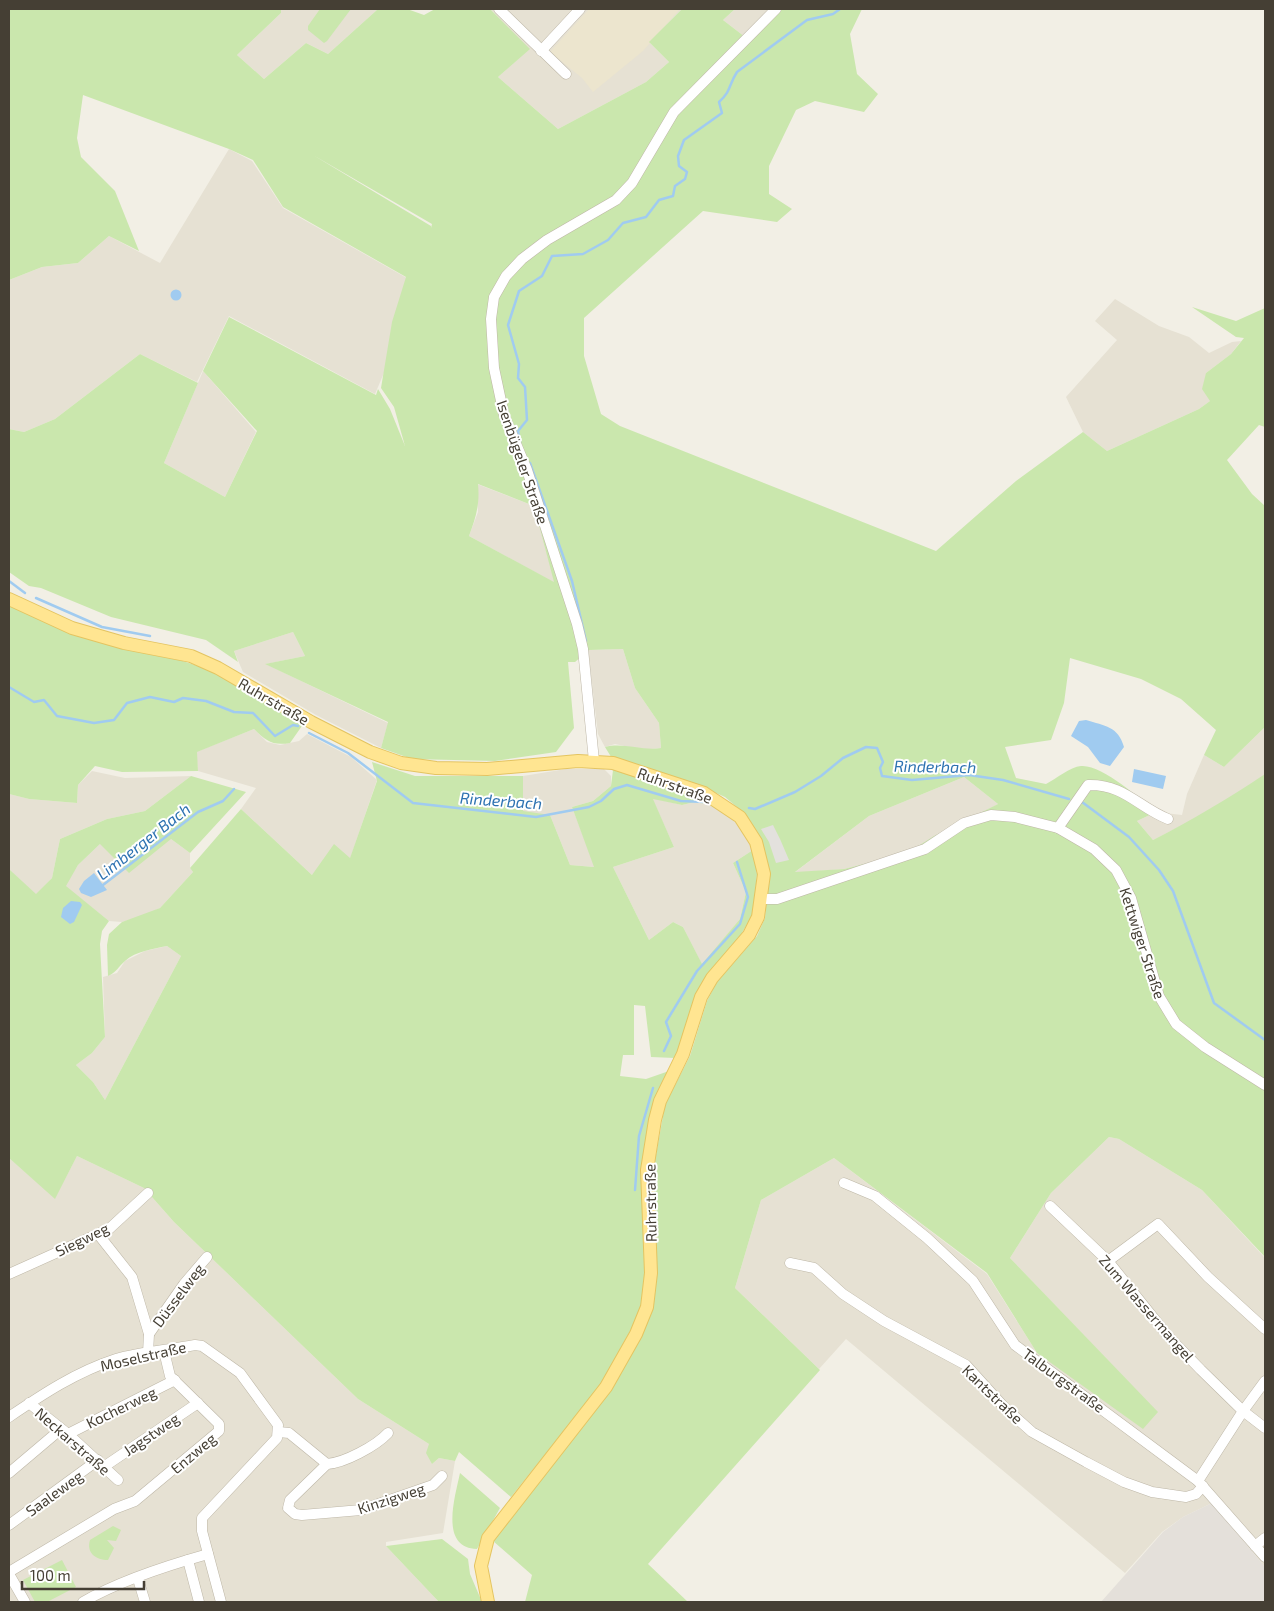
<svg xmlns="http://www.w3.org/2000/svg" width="1274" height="1611" font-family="'Exo 2',sans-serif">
  <rect width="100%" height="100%" fill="#f2efe5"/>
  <!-- residential -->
  <g fill="#e6e1d3">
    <path d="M281,9H378L328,54L306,43L264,79L237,55L281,13Z"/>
    <path d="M490,9H682L649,42L669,62L646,82L558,129L498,77L529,49Z"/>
    <path d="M735,9H773L749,40L723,20Z"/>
    <path d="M229,149L252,161L283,208L421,286L375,394L229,316L197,382L140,354L55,419L24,432L9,429V280L42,267L78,263L109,236L160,263Z"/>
    <path d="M1115,299L1159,326L1189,337L1209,353L1232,342L1241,341L1231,354L1206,373L1210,401L1199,409L1107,451L1083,432L1066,397L1117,340L1095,321Z"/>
    <path d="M203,371L256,432L225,497L164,463Z"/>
    <path d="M477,484L534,506L555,583L469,536L478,512Z"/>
    <path d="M293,632L305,656L266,664L388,723L381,748L316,715L243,672L234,651Z"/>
    <path d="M623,649L635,688L659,723L661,748L643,750L615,744L605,747L598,734L588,650Z"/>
    <path d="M1265,727V774L1249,787L1191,821L1153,840L1137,821L1156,812L1182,815L1187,794L1204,755L1224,767Z"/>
    <path d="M254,729L267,742L280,745L299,741L307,734L351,757L377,780L350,859L312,875L241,809L256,788L198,771L196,752Z"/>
    <path d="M566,769H604L611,776V786L593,801L572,807L595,867L570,865L550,815L522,812L523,776Z"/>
    <path d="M92,771L125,778L191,776L145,811L107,819L60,839L52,878L36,895L9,869V794L29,799L77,803L78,785Z"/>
    <path d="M964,777L998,804L907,853L844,869L794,873L869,816Z"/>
    <path d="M652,798L682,805L695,802L717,806L725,811L741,828L753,850L733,863L746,892L740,919L702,965L683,927L673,922L649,940L613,867L674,847Z"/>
    <path d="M171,839L190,853V868L193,872L160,908L143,916L122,922L109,921L65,886L78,865L100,844Z"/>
    <path d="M167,946L181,956L105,1100L93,1082L76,1065L92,1053L105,1037L103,977L117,973L125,961L145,951Z"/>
    <path d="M1109,1137L1119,1139L1202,1190L1265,1258V1567L1212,1503L1183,1517L1162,1532L1125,1573L846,1339L819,1369L735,1288L761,1200L834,1158L987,1274L1037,1353L1157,1412L1010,1258L1051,1193Z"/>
    <path d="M77,1156L144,1188L174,1222L358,1399L429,1444L432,1464L439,1458L455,1461L443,1533L386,1542V1546L439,1602H9V1158L55,1198Z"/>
  </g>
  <!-- industrial -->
  <path fill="#e4e0da" d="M1212,1503L1265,1567V1602H1101L1163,1532L1183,1517Z"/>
  <!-- education -->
  <path fill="#ece5ce" d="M589,9H680L643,51L593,92L582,78L550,52Z"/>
  <!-- green -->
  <g fill="#cae7ad" fill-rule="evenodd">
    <path d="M9,9H281V13L237,55L264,79L306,43L328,54L378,9H407L424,15L435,9H490L530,49L498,77L558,129L646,82L669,62L649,42L682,9H735L723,20L749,40L773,9H862L850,34L857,74L878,94L864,112L815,101L796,110L769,166V194L792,209L777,222L703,211L584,318V356L601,414L620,426L936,551L1016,481L1083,432L1107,451L1199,409L1210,401L1202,389L1206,373L1231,354L1244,338L1236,337L1192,307L1236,321L1265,308V427L1259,425L1227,460L1252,494L1265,506V727L1224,767L1204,755L1216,730L1181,699L1141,679L1070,658L1064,703L1051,740L1005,747L1016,778L1046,784C1056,779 1070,767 1081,766C1102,764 1140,799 1156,812L1137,821L1153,840C1192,820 1229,798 1265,774V1257L1202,1190L1119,1139L1109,1137L1051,1193L1010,1258L1158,1412L1143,1429L1037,1353L987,1273L834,1158L761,1200L735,1288L820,1370L648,1564L688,1602H525L532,1575L493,1541L608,1391L653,1302L657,1263L654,1166L665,1105L690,1056L707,1001L717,982L757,936L765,918L768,874L748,820L738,808L725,797L707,789L613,760L605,747C623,742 642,751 661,748L659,723L635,688L623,649L589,650L575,662H568L574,728L556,752L495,761L412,759L381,748L388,722L265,664L305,656L293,632L234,651L238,662L206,640L111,617L41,588L29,586L9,572V429L24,432L55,419L140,354L198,383L164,463L225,497L257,431L203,371L229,317L376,395L378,389L390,409L405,446L394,407L381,388L392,322L406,277L283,207L253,160L229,149L83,95L77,138L81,157L115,191L139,251L109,236L78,263L42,267L9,280ZM313,155L432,224L431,228V226ZM478,484L534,506L554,582L469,536C476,517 480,504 478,484ZM964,777L998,804L934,836L907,853L844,869L795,872L869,816Z"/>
    <path d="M320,9H351L327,41L324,43L308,30V26Z"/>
    <path d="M9,604L207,669L304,723L290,743C273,746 266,741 254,729L197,752L198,771L122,772L95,766L78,785L77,803L29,799L9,794Z"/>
    <path d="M372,762L415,776H523V811L550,815L570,865L594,867L572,807L593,801L611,786L613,770L675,789L717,806L695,802L682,805L653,799L674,847L613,867L649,940L673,922L683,927L702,964L740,919L746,892L733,863L753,850L757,874L753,914L687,1027L675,1058L651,1057L645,1006L634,1005V1055H623L620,1076L646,1079L669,1071L649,1125L641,1182L647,1238V1274L640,1313L601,1384L511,1497L459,1452L455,1461L439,1458L432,1464L426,1453L429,1444L358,1399L174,1222L144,1188L77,1156L55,1199L9,1158V869L36,894L52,878L60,839L107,819L145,811L191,776L246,792L190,853L171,839L129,873L100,844L78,865L66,886L109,921L102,931L100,944L105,1037L92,1053L76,1065L93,1082L105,1100L181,956L167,946C153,949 136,951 125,961C118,967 117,972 108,976L107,945L109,934L122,922L160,908L193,872L190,868L241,809L312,875L334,844L350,858L377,781Z"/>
    <path d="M460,1473L500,1508L477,1549C439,1548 455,1497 460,1473Z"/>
    <path d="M113,1526L121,1530L116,1541L107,1540L114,1548L108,1560C96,1560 86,1553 90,1540Z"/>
    <path d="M442,1539L468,1559L470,1574L482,1602H439L386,1546Z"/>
    <path d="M62,1560L76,1587L47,1602H35L23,1580Z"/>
  </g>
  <!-- parking -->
  <path fill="#e3e1dd" d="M773,825L780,839L789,860L776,863L769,842L761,829Z"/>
  <!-- water -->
  <g fill="#a0cbf0">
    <circle cx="176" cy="295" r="5.5"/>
    <path d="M1086,720C1105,726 1118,726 1124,747L1110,766L1100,763L1088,747L1071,736L1079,721Z"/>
    <path d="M1134,769L1166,776L1163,789L1132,782Z"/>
    <path d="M94,873L107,890L91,897L81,893L79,889L84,881Z"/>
    <path d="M71,901L80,902L82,905L74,922L70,924L61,917L63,908Z"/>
  </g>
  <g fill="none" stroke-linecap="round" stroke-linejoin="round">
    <!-- stream -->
    <g stroke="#a0cbf0" stroke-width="2.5">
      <path d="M520,442L518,431L527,420L525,387L518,378L519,364L508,325L519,291L542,276L552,256L583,254L608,240L623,223L646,217L659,200L673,196L675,186L685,179L687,172L679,166L678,156L684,140L722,113L719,102C732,90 728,86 737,72L807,20L833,14L840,9"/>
      <path d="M530,463L572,581L586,641"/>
      <path d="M9,581L25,593"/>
      <path d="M36,598L102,627L150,636"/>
      <path d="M9,687L34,702L44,700L57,716L94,723L114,720L127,703L150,697L174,702L183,698L206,701L234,712L253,713L275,736L293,725L298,726"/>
      <path d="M309,733L348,753L413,803L536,817L589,807L601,801L614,789L627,785L681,801L705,802"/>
      <path d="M1082,802L1129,837L1159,870L1173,891L1214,1003L1265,1040"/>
      <path d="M749,808L755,809L795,792L821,776L843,758L866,747L877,748L883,762L880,768L882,776L912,780L969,775L1003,780L1069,799"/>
      <path d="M103,885L198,812L223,801L234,789"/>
      <path d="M664,1051L671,1036L666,1022L697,971L740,924L748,897L737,862"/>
      <path d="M635,1190L639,1136L653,1088"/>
    </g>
    <!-- minor casing -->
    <g stroke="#beb7a7" stroke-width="11">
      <g id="minor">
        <path d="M499,9L566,74"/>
        <path d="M541,51L580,9"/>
        <path d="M594,761L583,649L577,624L527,470L504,415L494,368L491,319L494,297L506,276L522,259L547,240L616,200L632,183L674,112L776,9"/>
        <path d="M1058,828L1088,785C1124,784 1138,807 1168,819"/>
        <path d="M762,899H777L925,849L964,823L991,815L1015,817L1058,828L1094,849L1116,870L1131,898L1159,996L1176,1024L1205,1047L1265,1085"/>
        <path d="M844,1183L875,1196L927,1238L973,1281L1015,1345L1198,1481L1265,1557"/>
        <path d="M1050,1206L1108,1261L1168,1336L1201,1370L1243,1411L1265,1428"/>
        <path d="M98,1234L132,1277L149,1334L148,1353"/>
        <path d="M1108,1261L1158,1224L1208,1277L1265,1329"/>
        <path d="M790,1263L814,1268L843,1294L884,1321L966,1365L1004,1407L1032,1432L1086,1462L1124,1482L1152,1492L1186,1497L1196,1494L1203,1486"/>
        <path d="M9,1274L109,1229L148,1193"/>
        <path d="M149,1334L184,1284L207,1257"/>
        <path d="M29,1403L68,1434L118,1480"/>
        <path d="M9,1417C43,1394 76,1372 116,1359C141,1352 169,1350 195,1345L202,1346L240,1373L278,1425L277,1438L202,1518V1531L221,1602"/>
        <path d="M279,1432L289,1433L327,1464"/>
        <path d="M388,1433C376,1446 344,1463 327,1464L290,1500L288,1508L295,1514L302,1515L361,1510L433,1485L442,1476"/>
        <path d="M68,1434L175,1380"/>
        <path d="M105,1466L198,1403"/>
        <path d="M9,1473L61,1429"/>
        <path d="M1198,1481L1243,1411L1265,1381"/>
        <path d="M9,1525L98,1460"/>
        <path d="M1255,1546L1265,1538"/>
        <path d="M188,1560L199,1602"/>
        <path d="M9,1572L114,1509L135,1501L219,1431V1424L170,1376L164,1351"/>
        <path d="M9,1574L25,1602"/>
        <path d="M138,1579L145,1602"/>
        <path d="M83,1602C117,1582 169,1565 208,1554"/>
      </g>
    </g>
    <!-- major casing -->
    <g stroke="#e4c461" stroke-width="14">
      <path id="major" d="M9,599L72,628L124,643L191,656L218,668L311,722L370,752L401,763L436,768L487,769L578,761L613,763L704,793L740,817L756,842L764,874L758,917L749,935L712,978L701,997L683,1054L660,1101L655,1120L647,1170L651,1273L647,1307L636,1334L606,1387L488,1538L481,1566L488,1602"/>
    </g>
    <!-- minor -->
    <use href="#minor" stroke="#fff" stroke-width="10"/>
    <!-- major -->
    <use href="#major" stroke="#ffe591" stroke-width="12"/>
  </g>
  <g text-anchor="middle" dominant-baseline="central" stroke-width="4" stroke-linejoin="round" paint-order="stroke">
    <!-- street labels -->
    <g font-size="15" fill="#453f34" stroke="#fff">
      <text transform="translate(523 462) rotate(71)">Isenbügeler Straße</text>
      <text transform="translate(274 701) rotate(30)">Ruhrstraße</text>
      <text transform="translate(675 785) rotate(20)">Ruhrstraße</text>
      <text transform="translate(1143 943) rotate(72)">Kettwiger Straße</text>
      <text transform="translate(650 1203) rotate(-91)">Ruhrstraße</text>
      <text transform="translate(82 1239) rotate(-26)">Siegweg</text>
      <text transform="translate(178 1295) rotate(-53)">Düsselweg</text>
      <text transform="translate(1147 1308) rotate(49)">Zum Wassermangel</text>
      <text transform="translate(143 1356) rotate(-13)">Moselstraße</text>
      <text transform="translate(1064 1380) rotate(36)">Talburgstraße</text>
      <text transform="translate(993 1394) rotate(44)">Kantstraße</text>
      <text transform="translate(121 1407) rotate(-26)">Kocherweg</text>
      <text transform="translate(151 1434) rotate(-34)">Jagstweg</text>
      <text transform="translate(73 1441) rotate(41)">Neckarstraße</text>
      <text transform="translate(193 1453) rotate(-40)">Enzweg</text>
      <text transform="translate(54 1493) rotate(-36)">Saaleweg</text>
      <text transform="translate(391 1498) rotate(-18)">Kinzigweg</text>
    </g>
    <!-- water labels -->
    <g font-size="16" font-style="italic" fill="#2d72b1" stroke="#fff">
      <text transform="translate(935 766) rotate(1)">Rinderbach</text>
      <text transform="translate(501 800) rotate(4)">Rinderbach</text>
      <text transform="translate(143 841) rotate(-38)">Limberger Bach</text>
    </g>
  </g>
  <!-- border -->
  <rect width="1274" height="1611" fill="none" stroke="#453f34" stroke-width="20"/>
  <!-- scale -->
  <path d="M22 1581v8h122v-8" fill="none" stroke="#453f34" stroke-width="2.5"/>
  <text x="30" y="1581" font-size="15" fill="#453f34" stroke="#ffffff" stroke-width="4" paint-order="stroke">100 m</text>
</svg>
